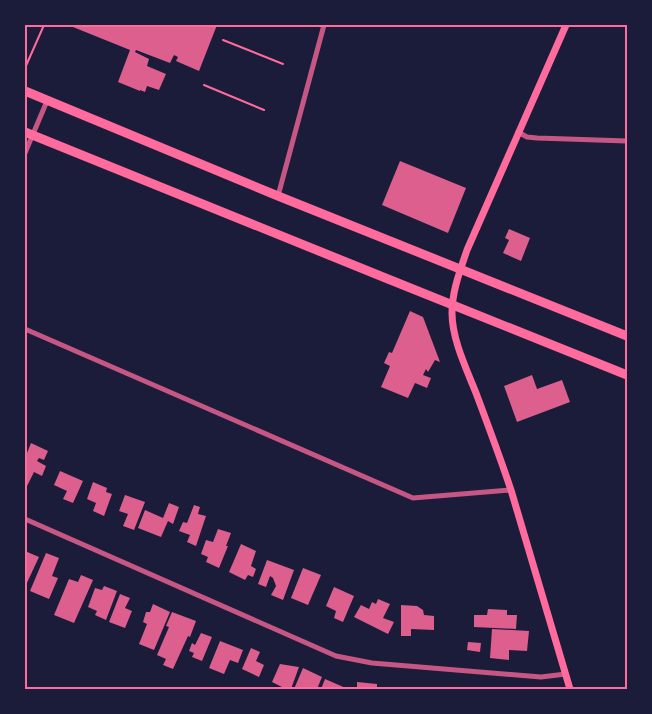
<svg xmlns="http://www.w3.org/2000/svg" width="652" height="714" font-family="Mulish,sans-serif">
  <rect width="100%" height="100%" fill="#1b1b3a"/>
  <!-- building -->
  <g fill="#dd5f8e">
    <path d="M68,25H217L199,71L176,61L178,57L174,55L170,63L136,50L135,52L149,59L147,66L166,74L159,90L147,86L145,92L140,90V91L118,82L130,50Z"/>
    <path d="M400,161L466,188L448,233L382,205Z"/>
    <path d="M509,229L530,238L521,261L503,253L509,240L505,238Z"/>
    <path d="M410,311L423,317L440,362L435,360L428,372L426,369L423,375L431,378L427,388L415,383L408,398L381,387L390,366L384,363L389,352L392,353Z"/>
    <path d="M532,375L537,389L562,380L570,402L517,422L504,386Z"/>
    <path d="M31,443L48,451L44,460L39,458L37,461L46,466L42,476L34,472L27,486L25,485V458Z"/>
    <path d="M60,471L83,481L73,503L63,499L67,491L54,485Z"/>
    <path d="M93,482L107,488L106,492L112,494L104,516L93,511L96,503L87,499Z"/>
    <path d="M125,495L145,502L134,530L123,526L128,514L119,511Z"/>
    <path d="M169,503L179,507L173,524L168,521L161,537L138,528L145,510L163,518Z"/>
    <path d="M194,505L200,507L198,514L206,516L196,546L187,542L190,535L179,531L183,522L187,523Z"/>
    <path d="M218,529L231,533L226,546H228L219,568L206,562L208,557L201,554L206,540L213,542Z"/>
    <path d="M241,544L256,551L251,566L256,569L253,577L248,575L245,580L229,572Z"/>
    <path d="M25,551L39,557L25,587Z"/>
    <path d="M46,553L59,558L52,576L58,578L49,599L30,591Z"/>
    <path d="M267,560L294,570L283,600L271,595L276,586L273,578L270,576L266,587L258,584Z"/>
    <path d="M303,568L321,575L308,605L291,598Z"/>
    <path d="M81,575L93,580L74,623L54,615L69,579L78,582Z"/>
    <path d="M104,586L117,591L106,620L95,615L97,611L88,607L95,588L102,590Z"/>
    <path d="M334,587L354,596L343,622L334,618L336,611L326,606Z"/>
    <path d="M120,594L130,598L125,608L132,611L125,628L109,622Z"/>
    <path d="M378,599L390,604L383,618L394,622L388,634L354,617L361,605L369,609L372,602L376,604Z"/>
    <path d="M153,604L170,612L154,650L139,644L147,624L143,622L146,612H150Z"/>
    <path d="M401,605L417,606L423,610L424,615L434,616V630L411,629V636H401Z"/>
    <path d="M488,609L507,610V615H517L516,629L474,627V615H487Z"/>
    <path d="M172,612L196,621L190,637L188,636L173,669L163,665L166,659L157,655L169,627L166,626Z"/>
    <path d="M492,629L529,631L527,651L509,650V660L490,658Z"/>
    <path d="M201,633L212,637L202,661L192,657L194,653L189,651L192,643L195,645Z"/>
    <path d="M220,641L243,650L238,663L230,660L224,674L209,668Z"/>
    <path d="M468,642L481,643L480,652L467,650Z"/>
    <path d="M251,648L260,652L256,661L264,665L259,677L242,669Z"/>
    <path d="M280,664L299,667L291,689H281L282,687L272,682Z"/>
    <path d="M303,668L322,677L317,689H294Z"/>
    <path d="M325,679L348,689H321Z"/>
    <path d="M357,682L377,684V689H357Z"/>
  </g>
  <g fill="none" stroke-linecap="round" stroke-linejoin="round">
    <!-- path -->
    <g stroke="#ff6b9d" stroke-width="2">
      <path d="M223,40L283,64"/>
      <path d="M25,68L44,25"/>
      <path d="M204,85L264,110"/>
    </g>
    <!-- minor -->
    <g stroke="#c65784" stroke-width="5">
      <path d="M518,132L527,137L537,138L627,141"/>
      <path d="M25,153L47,101"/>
      <path d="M278,196L324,25"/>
      <path d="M25,329L413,498L511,490"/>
      <path d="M25,519L336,656L372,663L541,677L566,674"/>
    </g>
    <!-- secondary -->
    <path stroke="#ff6b9d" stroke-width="7" d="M566,25L467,250C460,271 452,291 452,313C452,339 466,368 476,393C488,425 500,457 511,490L570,689"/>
    <!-- trunk -->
    <g stroke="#ff6b9d" stroke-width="9">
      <path d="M25,91L278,196L627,336"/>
      <path d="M25,132L388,279L627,375"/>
    </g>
  </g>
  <!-- border -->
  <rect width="652" height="714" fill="none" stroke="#1b1b3a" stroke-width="52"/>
  <rect x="26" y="26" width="600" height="662" fill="none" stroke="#ff6b9d" stroke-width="2"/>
</svg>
